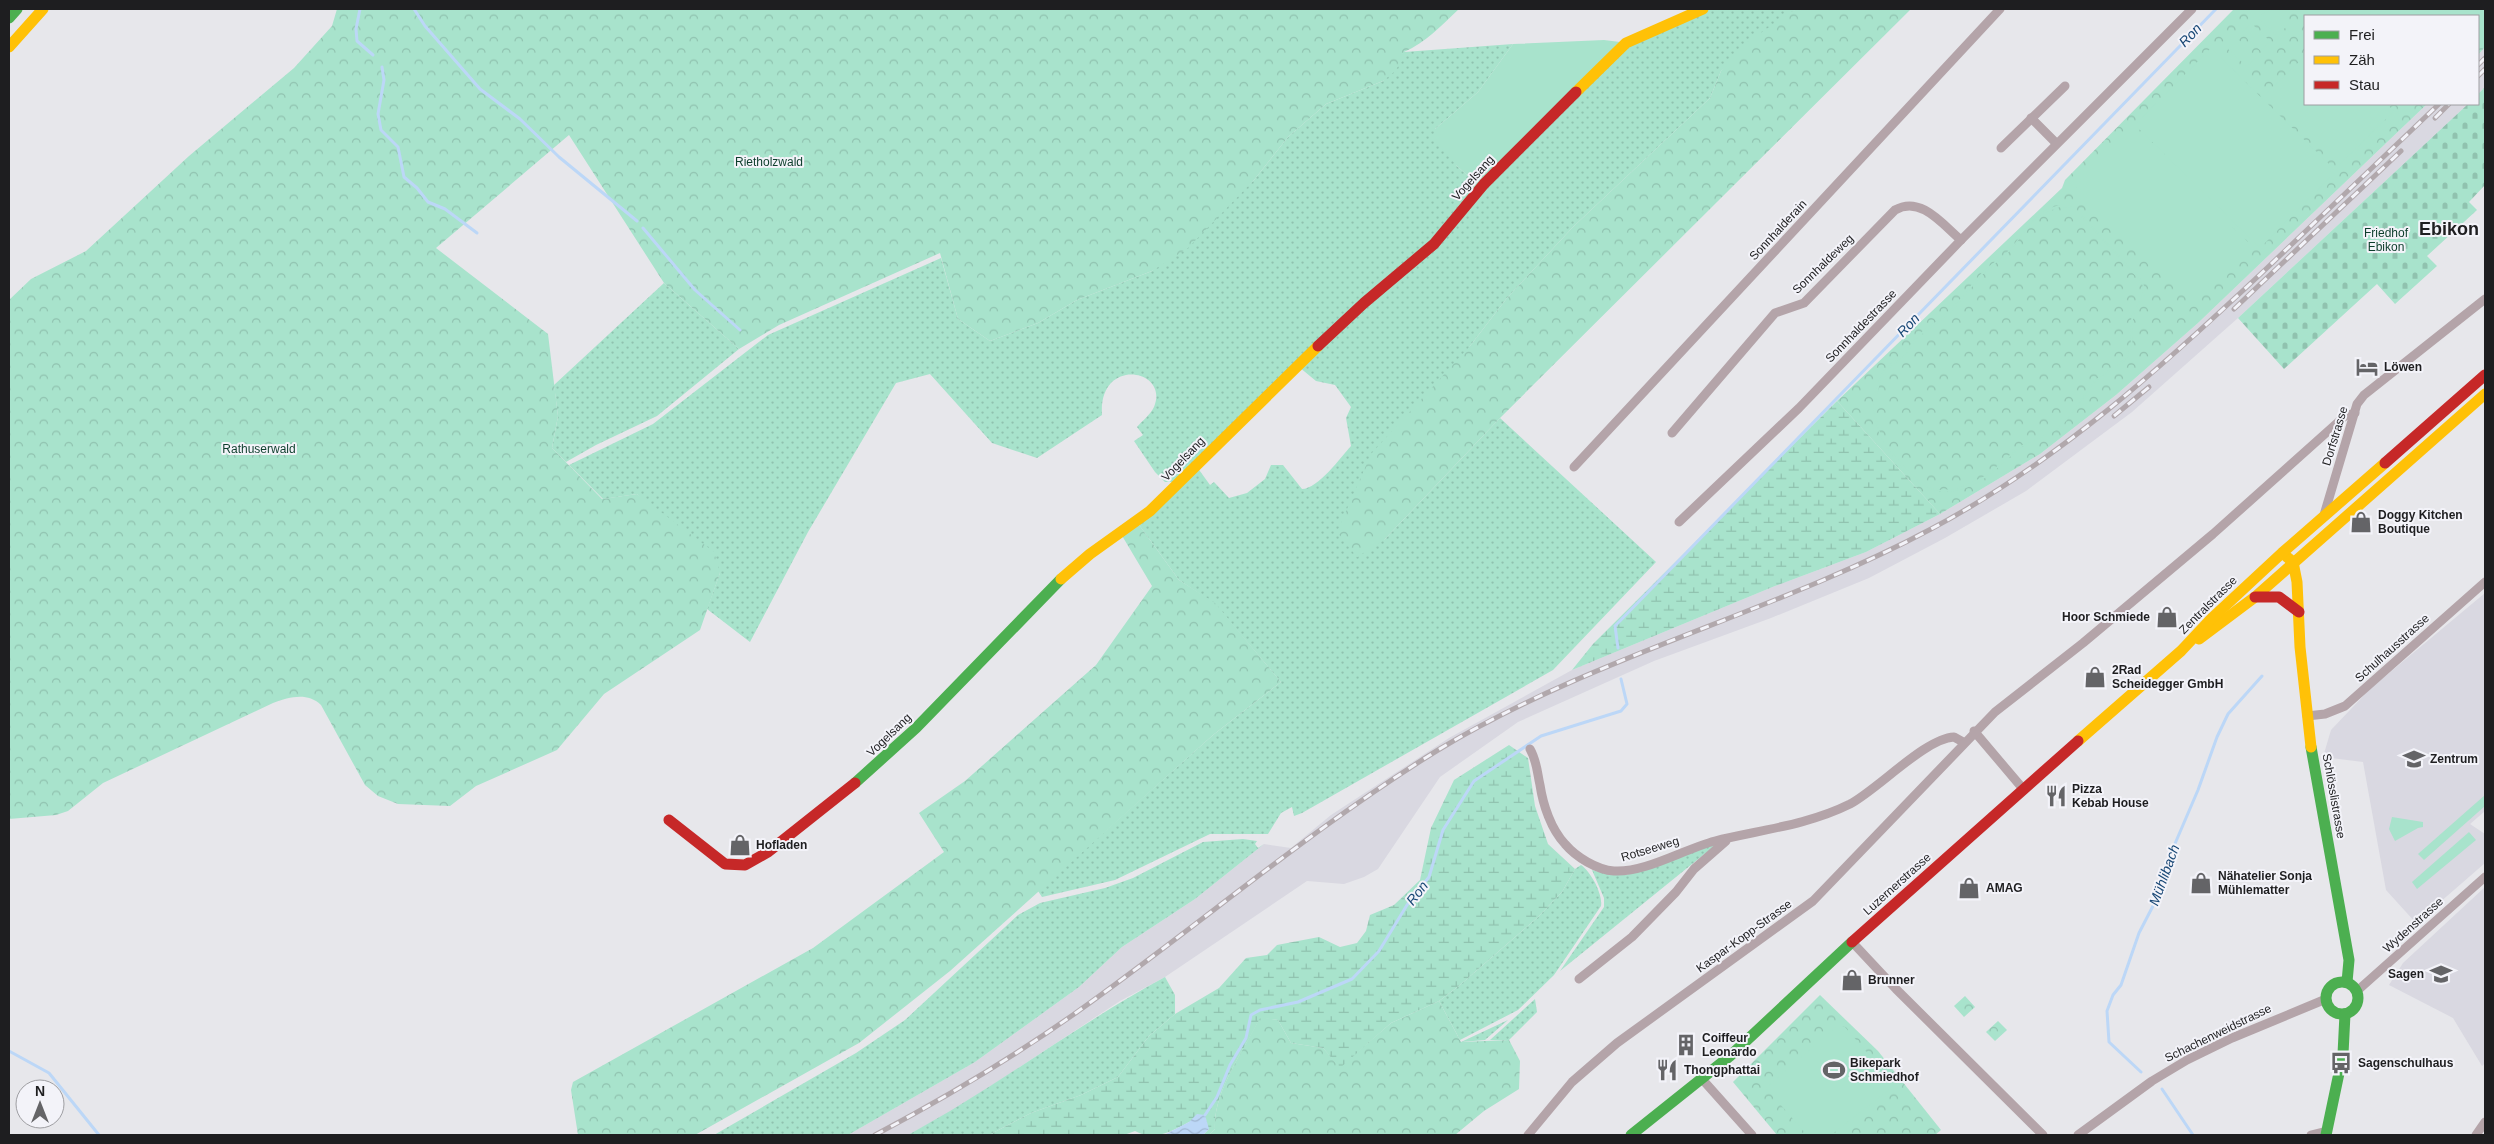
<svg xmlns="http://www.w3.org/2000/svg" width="2494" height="1144" font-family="Helvetica,sans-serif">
  <defs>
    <pattern id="grass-dots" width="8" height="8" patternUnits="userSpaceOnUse" patternTransform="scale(1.25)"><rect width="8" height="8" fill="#a8e3cc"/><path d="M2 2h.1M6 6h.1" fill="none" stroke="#90c2af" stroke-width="1.8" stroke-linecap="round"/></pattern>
    <pattern id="forest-crowns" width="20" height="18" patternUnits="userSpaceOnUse" patternTransform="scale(1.25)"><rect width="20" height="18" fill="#a8e3cc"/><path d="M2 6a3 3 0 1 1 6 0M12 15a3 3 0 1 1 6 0" fill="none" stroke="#90c2af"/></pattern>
    <pattern id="wetland-marsh" width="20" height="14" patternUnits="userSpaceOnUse" patternTransform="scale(1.25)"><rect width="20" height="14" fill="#a8e3cc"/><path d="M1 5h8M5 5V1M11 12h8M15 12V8" fill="none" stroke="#90c2af"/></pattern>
    <pattern id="cemetery-stones" width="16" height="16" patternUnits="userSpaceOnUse" patternTransform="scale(1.25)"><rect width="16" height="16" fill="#a8e3cc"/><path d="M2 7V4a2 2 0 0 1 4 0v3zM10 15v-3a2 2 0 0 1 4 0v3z" fill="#90c2af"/></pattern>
    <pattern id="water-waves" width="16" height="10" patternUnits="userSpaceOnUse" patternTransform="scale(1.25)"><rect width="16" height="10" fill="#bcd7f7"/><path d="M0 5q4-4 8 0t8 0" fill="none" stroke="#a1b8d3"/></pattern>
  </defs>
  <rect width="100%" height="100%" fill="#e7e7eb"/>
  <!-- built -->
  <g fill="#d9d8e1">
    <path d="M2485,47V87L2478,94V55Z"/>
    <path d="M2427,104H2468L2238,318L2132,412L2026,491L1945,538L1869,578L1771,618L1654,661L1518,722L1440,777L1378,869L1364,877L1344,884L1307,881L1165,977L1120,1001L956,1109L908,1135H848L975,1062L1079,987L1122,947L1195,899L1264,844L1291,848L1331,815L1449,738L1572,670L1775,586L1866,552L1940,514L2040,454L2116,395L2198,323Z"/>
    <path d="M2485,593V811L2470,824L2485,834V863L2416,923L2386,890L2363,762L2323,757L2331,730L2370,689Z"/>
    <path d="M2485,887V1063L2482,1066L2453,1018L2389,985L2403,963Z"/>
  </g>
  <!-- grass -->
  <g fill="url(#grass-dots)">
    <path d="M1709,9H1796L1721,71L1710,98L1573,227L1507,298L1470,346L1384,540L1500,418L1656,562L1553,670L1302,813L1294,816L1292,807L1281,813L1268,834H1210L1115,880L1042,897L1038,891L1213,735L1281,682L1215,604L1179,580L1137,522L1197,467L1210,485L1214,482L1229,498L1247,493L1265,479L1271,465H1283L1302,489C1318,489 1341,457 1351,446L1346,418L1351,407L1335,385L1316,381L1299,367L1483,188L1618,52Z"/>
    <path d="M1513,44L1478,92L1435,129L1457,166L1479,186L1453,220L1173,482H1165L1155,472L1134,441L1143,435L1137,427C1142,421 1151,414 1154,407C1170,369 1098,356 1102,415L1037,458L992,443L930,374L896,383L808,532L750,642L707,609L720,573L637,494L603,499L569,465L653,424L768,335L941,258L958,319L990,341L1038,323L1077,300L1152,271L1254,180L1288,137L1326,104L1383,81L1404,52Z"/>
    <path d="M664,283L739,349L657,416L596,445L566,462L552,448L558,416L554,385Z"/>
    <path d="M1243,839L1257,841L1255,844L1258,848L1264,844L1195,899L1122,947L1079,987L975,1062L848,1135H714L856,1053L905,1020L1018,915L1040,903L1105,888L1133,878L1203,842Z"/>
    <path d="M1718,843L1560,971L1604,907V898L1592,870L1606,874L1626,875Z"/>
    <path d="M1581,865C1591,872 1603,894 1601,906L1554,975L1518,1010L1460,1040L1439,1001L1460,985L1538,917L1562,892L1575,869Z"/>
    <path d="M1165,977L1175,995V1014L1149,1036L1118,1077L1081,1095L1031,1113L989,1135H908C997,1087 1076,1025 1165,977Z"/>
    <path d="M1535,999L1537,1012L1509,1040H1490Z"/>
    <path d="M1508,1020L1485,1040L1461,1042Z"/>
  </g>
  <!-- forest -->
  <g fill="url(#forest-crowns)">
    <path d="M337,9H1459C1442,25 1425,43 1404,52L1405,57L1394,72L1383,81L1326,104L1288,137L1254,180L1188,248L1152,271L1077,300L1038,323L990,341L958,319L940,253L779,325L739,349L664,283L569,135L436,248L548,334L558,416L552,448L602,499L637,494L714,552L720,573L700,630L604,694L557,750L476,786L450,806L398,804L378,796L365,785L321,705C307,692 290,697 273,703L103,783L68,811L56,815L9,819V300L31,279L86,251L189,156L294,68L332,26Z"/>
    <path d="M1796,9H1911L1500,418L1384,540L1357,557L1337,532L1371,454L1470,346L1507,298L1573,227L1710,98L1721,71L1743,45Z"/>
    <path d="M2234,9H2485V47L2478,55V16H2305V104H2427L2198,323L2116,395L2040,454L1940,514L1837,401L2062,188L2065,180Z"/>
    <path d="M1137,522L1179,580L1215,603L1281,682L1213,735L950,971L859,1043L695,1135H578L571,1090L573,1082L813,948L944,852L919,813L965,781L1096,665L1152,586L1121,534Z"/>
    <path d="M1820,995L1878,1051L1941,1130L1935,1135H1777L1733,1082Z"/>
    <path d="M1965,996L1975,1007L1964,1017L1954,1006Z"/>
    <path d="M1439,1001L1461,1042L1509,1040L1520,1061L1519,1089L1484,1111L1455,1135H1209L1215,1129C1213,1091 1244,1051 1260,1017L1278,1020L1291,1043L1323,1048L1340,1067L1391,1023Z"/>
    <path d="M1998,1021L2007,1030L1995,1041L1986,1032Z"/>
  </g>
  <!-- wetland -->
  <g fill="url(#wetland-marsh)">
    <path d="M1837,401L1940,514L1866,552L1775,586L1572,670L1593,644Z"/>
    <path d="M1509,745L1528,758L1535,806L1548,844L1575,869L1562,892L1538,917L1460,985L1439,1001L1391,1023L1340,1068L1323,1048L1291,1043L1278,1020L1260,1018C1244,1051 1213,1091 1215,1129L1209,1135H1203L1209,1129L1189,1122C1172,1131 1154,1142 1135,1131L1124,1135H989L1031,1113L1081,1095L1118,1077L1149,1036L1175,1014L1219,988L1246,958L1267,955L1277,945L1319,937L1340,947L1357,943L1366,931L1370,915L1394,905L1420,880L1431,828L1454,780Z"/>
  </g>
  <!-- cemetery -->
  <path fill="url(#cemetery-stones)" d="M2485,87V185L2469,202L2477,210L2427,256L2437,266L2395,304L2377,284L2284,369L2238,318L2468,104H2478V94Z"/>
  <!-- garden -->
  <g fill="#a8e3cc" fill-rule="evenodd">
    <path d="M2268,9L2286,27L2277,36L2258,18Z"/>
    <path d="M2304,9H2478L2485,16V28L2478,36V16H2311Z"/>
    <path d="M2251,23L2270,41L2261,51L2242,33Z"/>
    <path d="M2238,39L2256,57L2247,67L2228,49Z"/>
    <path d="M1604,40L1620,42L1479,186L1457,166L1435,141V129L1478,92L1513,44Z"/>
    <path d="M2211,48L2336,171L2260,248L2135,125Z"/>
    <path d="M2305,56V104H2387L2394,111L2339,165L2267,93Z"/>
    <path d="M2133,128L2253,247L2194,305L2075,186Z"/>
    <path d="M2060,205L2070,206L2080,213L2143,282C2148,301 2139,300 2134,316C2129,331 2137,345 2127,359C2116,368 2100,375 2091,387C2081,400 2074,414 2061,426C2049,437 2032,439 2019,449C2003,462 1991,477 1971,486C1948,496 1927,493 1909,475C1883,449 1863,415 1880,378C1884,367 1895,361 1903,354C1909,348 1912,341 1917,336C1926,327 1938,322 1947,313C1959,302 1968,288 1979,276C1988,265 2001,259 2010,249C2026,231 2033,211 2060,205ZM2060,207L2070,208L2079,214L2142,283C2146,299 2136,302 2132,315C2128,330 2135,344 2126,358L2095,380L2070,415L2060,425L2046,435L2020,446L1987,475L1957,489L1937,490L1925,486L1911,474L1888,448L1879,430L1875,413L1877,396L1881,378L1888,369L1906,354L1918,337L1950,314L1980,277L2012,249L2030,224L2044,213Z"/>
    <path d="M2485,795V806L2424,860L2418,854Z"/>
    <path d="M2392,817L2423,822V827L2418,828L2395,841L2389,829Z"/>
    <path d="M2469,832L2476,840L2417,889L2412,882Z"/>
    <path d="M1836,1027H1845L1895,1085L1831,1135H1807L1766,1088Z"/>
  </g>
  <!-- water -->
  <path fill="url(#water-waves)" d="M1197,1114L1205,1115L1209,1129L1203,1135H1164L1189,1122Z"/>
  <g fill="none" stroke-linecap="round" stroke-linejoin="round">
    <!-- stream -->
    <g stroke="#bcd7f7" stroke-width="3">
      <path d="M360,9L356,29L357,41L373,55"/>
      <path d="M414,9L425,26L480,89L520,119L559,157L637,221"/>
      <path d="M382,67L384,80L378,114L381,130L398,147L404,177L417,188L428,202L445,209L477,233"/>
      <path d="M643,228L695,290L740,330"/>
      <path d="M1618,648L1615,626L2216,9"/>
      <path d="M9,1051L49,1073L99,1135"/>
      <path d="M2141,1072L2109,1042L2107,1011L2113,995L2121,985L2139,933L2154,904L2162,874L2198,790L2217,737L2228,714L2262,676"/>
      <path d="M2162,1089L2193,1135"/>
      <path d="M1205,1115L1217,1097L1230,1065L1246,1038L1251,1015L1260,1010L1298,1002L1352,979L1379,951L1407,905L1429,877L1443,830L1474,781L1541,736L1621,711L1627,704L1621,679"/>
    </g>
    <!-- street -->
    <g stroke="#b4a4a9" stroke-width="9">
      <path d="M2031,118L2056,143"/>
      <path d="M2001,148L2065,86"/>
      <path d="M1672,433L1775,313L1804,303L1895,210C1921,195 1943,225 1961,240"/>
      <path d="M1574,467L2000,9"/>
      <path d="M2324,515L2357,404L2364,395L2485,299"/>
      <path d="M1679,522L1799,408L1961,240L2192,9"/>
      <path d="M2307,716L2325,714L2345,706L2485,582"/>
      <path d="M1974,731L2024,790"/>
      <path d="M1530,749C1537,761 1537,772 1540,785C1543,805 1551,829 1565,844C1576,857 1597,870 1614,871C1645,873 1684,849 1715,841C1760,830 1808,825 1850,804C1878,789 1926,738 1954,737L1963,742"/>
      <path d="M1853,943L1896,989L2043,1135"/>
      <path d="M1579,979L1632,937L1676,892L1694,869L1726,841"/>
      <path d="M2357,991L2485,877"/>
      <path d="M1702,1079L1752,1135"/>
      <path d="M1528,1135L1572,1082L1617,1043L1813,901L1995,712L2083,643L2213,534L2345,416L2355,413"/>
      <path d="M2078,1135L2152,1081L2187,1060L2232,1038L2326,999"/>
      <path d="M2311,1135L2327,1131"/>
      <path d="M2476,1135L2485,1122"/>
    </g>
    <!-- fast -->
    <g stroke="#4caf50" stroke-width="11">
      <path d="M9,18L17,9"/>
      <path d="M2311,747L2349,960L2347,982"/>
      <path d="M855,783L916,728L1061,579"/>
      <circle cx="2342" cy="998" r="16"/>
      <path d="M1631,1135L1730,1056L1852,942"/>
      <path d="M2326,1135L2343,1054L2345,1014"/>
    </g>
    <!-- slow -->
    <g stroke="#ffc107" stroke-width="11">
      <path d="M9,47L43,9"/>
      <path d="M1576,92L1626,43L1703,9"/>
      <path d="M2287,557L2293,562L2297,582L2300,647L2311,747"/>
      <path d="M1061,579L1090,554L1150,511L1318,346"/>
      <path d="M2199,639L2255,597L2485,394"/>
      <path d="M2078,741L2181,651L2211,619L2282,553L2385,463"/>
    </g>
    <!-- jam -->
    <g stroke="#c62828" stroke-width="11">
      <path d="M1318,346L1364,303L1434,244L1484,184L1576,92"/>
      <path d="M2385,463L2485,375"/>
      <path d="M2255,597H2279L2299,612"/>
      <path d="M669,820L725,864L745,865L768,852L855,783"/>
      <path d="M1852,942L2078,741"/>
    </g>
    <!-- rail casing -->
    <g stroke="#b1a8ac" stroke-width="5">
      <g id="rail">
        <path d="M2478,65L2485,58"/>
        <path d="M2478,76L2485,69"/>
        <path d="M2435,118L2449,104"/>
        <path d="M2234,309L2401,151"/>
        <path d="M2114,416L2149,387"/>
        <path d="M875,1135C945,1098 1012,1058 1077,1012C1198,926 1312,828 1438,750C1593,656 1772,614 1931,529C2059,461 2163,366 2267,268C2324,213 2382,159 2439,104"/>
      </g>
    </g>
    <!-- rail -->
    <use href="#rail" stroke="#f3f3f9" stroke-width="3" stroke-dasharray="9" stroke-linecap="butt"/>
  </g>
  <!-- icons -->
  <defs>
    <g id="hotel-bare" transform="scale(1.725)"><path d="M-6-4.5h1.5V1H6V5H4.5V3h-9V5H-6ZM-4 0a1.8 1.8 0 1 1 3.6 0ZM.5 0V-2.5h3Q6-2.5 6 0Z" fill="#646467" stroke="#f3f3f9" stroke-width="2.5" paint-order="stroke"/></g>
    <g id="shop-bare" transform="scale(1.725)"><path d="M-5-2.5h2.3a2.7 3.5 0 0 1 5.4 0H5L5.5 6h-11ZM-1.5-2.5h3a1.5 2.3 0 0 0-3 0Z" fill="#646467" stroke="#f3f3f9" stroke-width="2.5" paint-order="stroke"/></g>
    <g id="school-bare" transform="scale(1.725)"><path d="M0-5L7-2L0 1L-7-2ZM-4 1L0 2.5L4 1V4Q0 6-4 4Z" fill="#646467" stroke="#f3f3f9" stroke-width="2.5" paint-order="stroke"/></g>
    <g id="restaurant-bare" transform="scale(1.725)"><path d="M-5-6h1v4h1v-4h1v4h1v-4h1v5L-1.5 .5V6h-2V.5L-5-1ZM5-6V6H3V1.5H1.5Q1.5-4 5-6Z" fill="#646467" stroke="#f3f3f9" stroke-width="2.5" paint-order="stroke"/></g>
    <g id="building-bare" transform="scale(1.725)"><path d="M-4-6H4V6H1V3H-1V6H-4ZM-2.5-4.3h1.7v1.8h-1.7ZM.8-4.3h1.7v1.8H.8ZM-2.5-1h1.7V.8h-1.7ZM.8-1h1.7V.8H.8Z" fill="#646467" stroke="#f3f3f9" stroke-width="2.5" paint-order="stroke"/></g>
    <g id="bus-bare" transform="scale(1.725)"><path d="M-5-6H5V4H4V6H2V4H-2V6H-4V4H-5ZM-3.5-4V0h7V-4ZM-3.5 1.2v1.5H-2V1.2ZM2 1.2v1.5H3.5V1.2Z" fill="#646467" stroke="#f3f3f9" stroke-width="2.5" paint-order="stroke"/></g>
    <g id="stadium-bare" transform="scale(1.725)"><path d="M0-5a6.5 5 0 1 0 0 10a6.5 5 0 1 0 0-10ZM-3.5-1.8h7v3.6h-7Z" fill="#646467" stroke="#f3f3f9" stroke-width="2.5" paint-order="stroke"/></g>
  </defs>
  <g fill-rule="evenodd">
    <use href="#hotel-bare" x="2367" y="367"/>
    <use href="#shop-bare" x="2361" y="522"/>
    <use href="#shop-bare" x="2167" y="617"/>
    <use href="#shop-bare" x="2095" y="677"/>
    <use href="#school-bare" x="2414" y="759"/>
    <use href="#restaurant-bare" x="2056" y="796"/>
    <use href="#shop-bare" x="740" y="845"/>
    <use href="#shop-bare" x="2201" y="883"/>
    <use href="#shop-bare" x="1969" y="888"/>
    <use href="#school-bare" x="2441" y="974"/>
    <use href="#shop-bare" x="1852" y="980"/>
    <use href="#building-bare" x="1686" y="1045"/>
    <use href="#bus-bare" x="2341" y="1063"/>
    <use href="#restaurant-bare" x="1667" y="1070"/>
    <use href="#stadium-bare" x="1834" y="1070"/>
  </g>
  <g text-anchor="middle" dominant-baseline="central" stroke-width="4" stroke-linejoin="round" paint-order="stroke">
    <!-- park labels -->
    <g font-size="12" fill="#0d3e2c" stroke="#f3f3f9">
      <text x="769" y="162">Rietholzwald</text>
      <text x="2386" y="233">Friedhof<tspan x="2386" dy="14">Ebikon</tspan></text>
      <text x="259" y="449">Rathuserwald</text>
    </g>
    <!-- street labels -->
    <g font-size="12" fill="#1e1e20" stroke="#f3f3f9">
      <text transform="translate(1473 178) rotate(-48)">Vogelsang</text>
      <text transform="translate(1778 230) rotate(-47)">Sonnhalderain</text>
      <text transform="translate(1823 264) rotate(-44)">Sonnhaldeweg</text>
      <text transform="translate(1861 326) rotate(-46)">Sonnhaldestrasse</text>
      <text transform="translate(2335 436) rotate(-73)">Dorfstrasse</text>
      <text transform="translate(1183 459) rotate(-46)">Vogelsang</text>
      <text transform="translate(2208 605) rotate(-45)">Zentralstrasse</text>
      <text transform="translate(2392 648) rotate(-42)">Schulhausstrasse</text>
      <text transform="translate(889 735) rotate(-44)">Vogelsang</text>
      <text transform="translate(2334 796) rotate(80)">Schlösslistrasse</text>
      <text transform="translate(1650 849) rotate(-17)">Rotseeweg</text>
      <text transform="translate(1897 884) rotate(-42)">Luzernerstrasse</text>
      <text transform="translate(2413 925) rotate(-42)">Wydenstrasse</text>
      <text transform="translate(1744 936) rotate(-36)">Kaspar-Kopp-Strasse</text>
      <text transform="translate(2218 1033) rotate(-26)">Schachenweidstrasse</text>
    </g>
    <!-- poi labels -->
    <g font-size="12" font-weight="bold" fill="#1e1e20" stroke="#f3f3f9" text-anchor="start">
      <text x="2384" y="367">Löwen</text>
      <text x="2378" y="515">Doggy Kitchen<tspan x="2378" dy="14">Boutique</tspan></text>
      <text x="2150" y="617" text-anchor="end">Hoor Schmiede</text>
      <text x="2112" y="670">2Rad<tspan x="2112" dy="14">Scheidegger GmbH</tspan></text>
      <text x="2430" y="759">Zentrum</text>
      <text x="2072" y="789">Pizza<tspan x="2072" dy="14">Kebab House</tspan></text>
      <text x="756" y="845">Hofladen</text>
      <text x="2218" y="876">Nähatelier Sonja<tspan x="2218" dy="14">Mühlematter</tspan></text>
      <text x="1986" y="888">AMAG</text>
      <text x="2424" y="974" text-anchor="end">Sagen</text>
      <text x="1868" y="980">Brunner</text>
      <text x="1702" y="1038">Coiffeur<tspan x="1702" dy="14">Leonardo</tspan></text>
      <text x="1850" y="1063">Bikepark<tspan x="1850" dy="14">Schmiedhof</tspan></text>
      <text x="2358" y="1063">Sagenschulhaus</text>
      <text x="1684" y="1070">Thongphattai</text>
    </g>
    <!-- water labels -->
    <g font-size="14" font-style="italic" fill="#184775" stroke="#f3f3f9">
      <text transform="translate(2190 35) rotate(-46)">Ron</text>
      <text transform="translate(1908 325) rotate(-46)">Ron</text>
      <text transform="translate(2164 875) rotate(-70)">Mühlibach</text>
      <text transform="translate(1417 893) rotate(-52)">Ron</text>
    </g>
    <!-- district labels -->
    <g font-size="18" font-weight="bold" fill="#1e1e20" stroke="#f3f3f9">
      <text x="2449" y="229">Ebikon</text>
    </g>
  </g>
  <!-- border -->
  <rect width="2494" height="1144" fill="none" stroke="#1e1e20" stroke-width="20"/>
  <!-- legend -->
  <rect x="2304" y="15" width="175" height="90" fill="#f3f3f9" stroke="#9e9ea2"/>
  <rect x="2314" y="31" width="25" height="8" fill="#4caf50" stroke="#9e9ea2"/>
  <text x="2349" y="40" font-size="15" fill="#1e1e20">Frei</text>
  <rect x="2314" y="56" width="25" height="8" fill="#ffc107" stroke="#9e9ea2"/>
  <text x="2349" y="65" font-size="15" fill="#1e1e20">Zäh</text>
  <rect x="2314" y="81" width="25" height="8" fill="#c62828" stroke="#9e9ea2"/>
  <text x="2349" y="90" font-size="15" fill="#1e1e20">Stau</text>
  <!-- north arrow -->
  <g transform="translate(40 1104)"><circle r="24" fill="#f3f3f9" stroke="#9e9ea2"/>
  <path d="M0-4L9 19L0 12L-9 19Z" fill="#646467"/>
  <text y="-8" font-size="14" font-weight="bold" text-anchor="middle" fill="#1e1e20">N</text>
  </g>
</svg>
